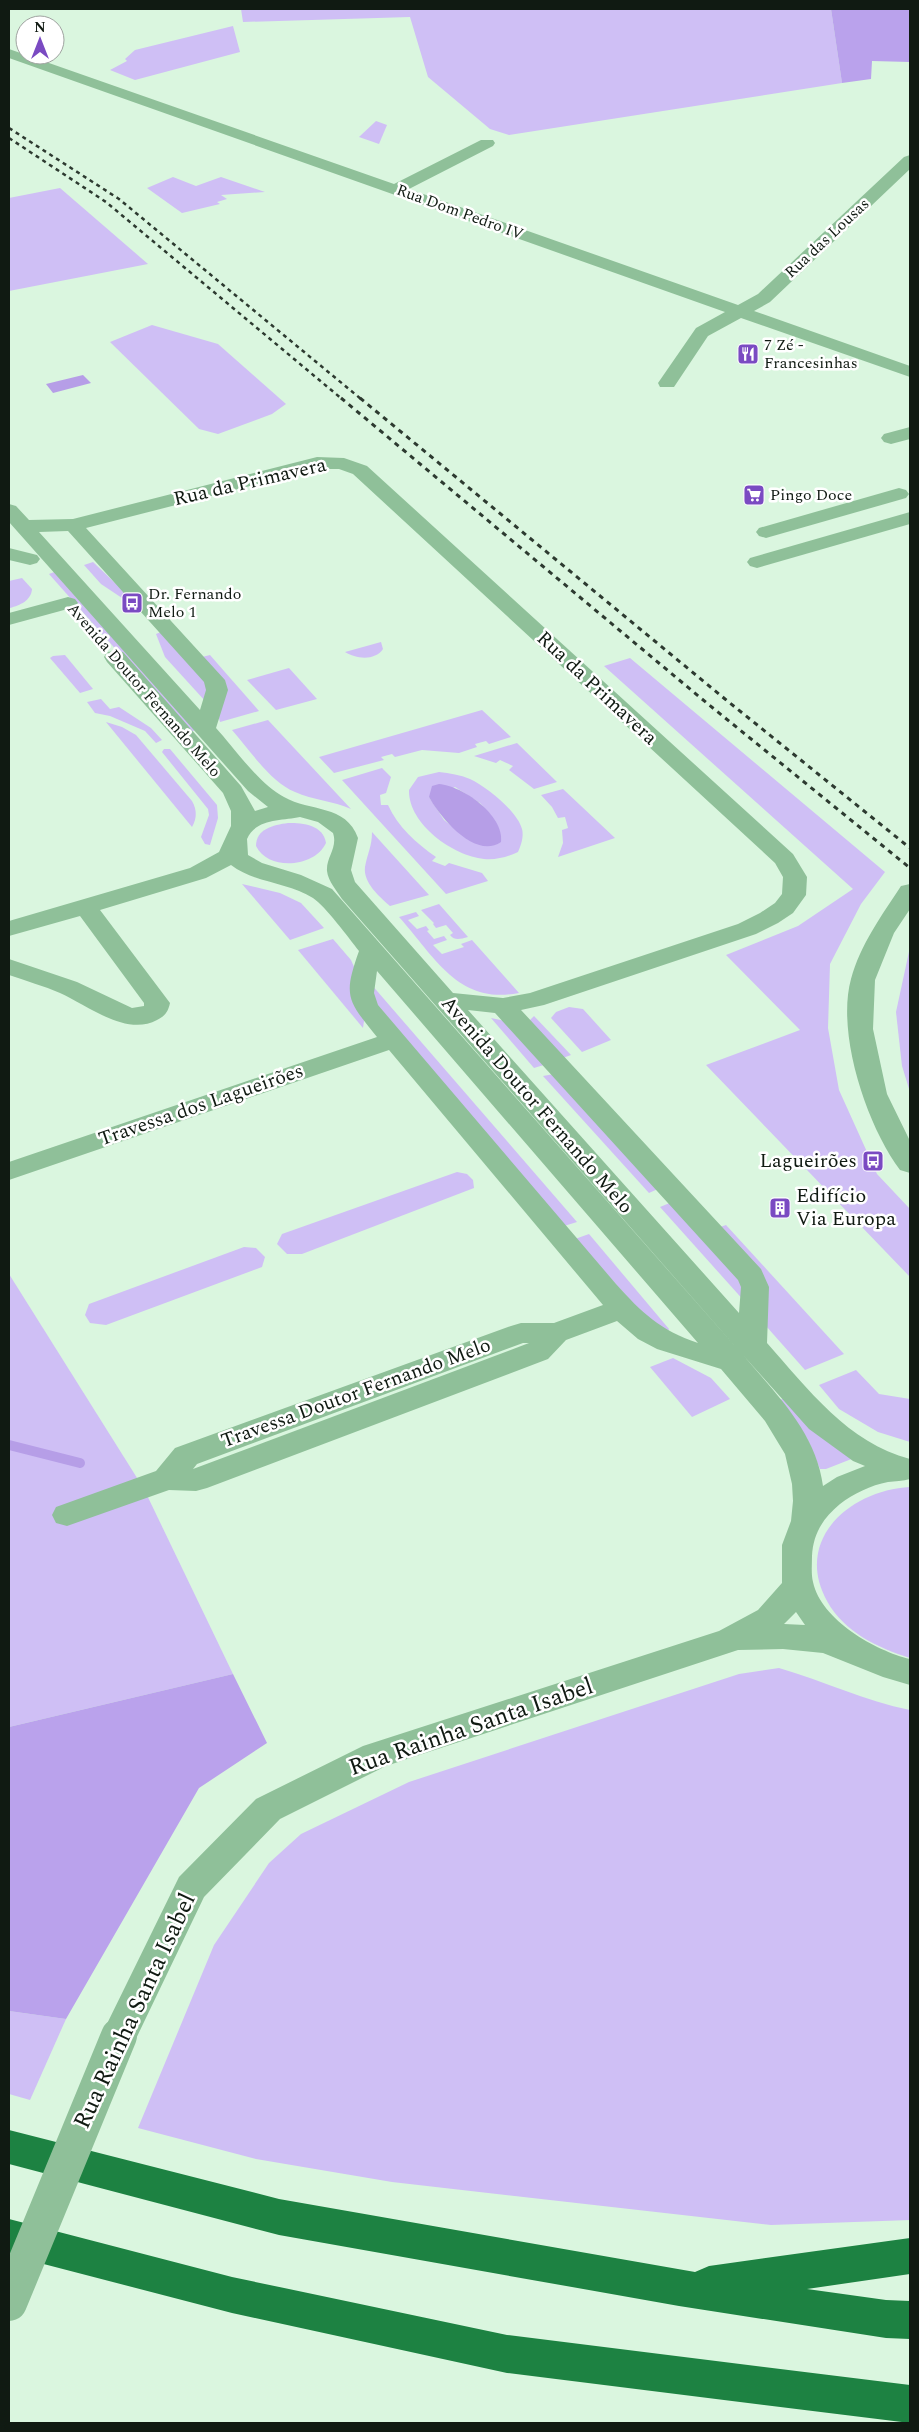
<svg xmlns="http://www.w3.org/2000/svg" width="919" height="2432" font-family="Spectral,serif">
  <rect width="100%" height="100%" fill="#daf6df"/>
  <!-- green -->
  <g fill="#cfbff5" fill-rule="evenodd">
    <path d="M241,9H831L842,83L509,135L490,129L428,77L410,17L243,22Z"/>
    <path d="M233,26L240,52L135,80L110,70L127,61L125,59L135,50Z"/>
    <path d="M376,121L387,125L379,144L359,137Z"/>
    <path d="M173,177L196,186L221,177L265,192L221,195L227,199L217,202L220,204L182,213L147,188Z"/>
    <path d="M60,188L148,264L9,291V198Z"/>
    <path d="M152,325L218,344L286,404L272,414L218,434L199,429L110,342Z"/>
    <path d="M93,562L134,601L128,602L101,584L84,565Z"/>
    <path d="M57,571L196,730L189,732L49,574Z"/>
    <path d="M22,578L32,589C31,601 20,605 10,608L9,581Z"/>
    <path d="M161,632L207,684L206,702L165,657L156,634Z"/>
    <path d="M381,642L383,649C375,661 356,659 345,652Z"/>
    <path d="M65,655L93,689L80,693L50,658L53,656Z"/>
    <path d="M210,655L259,711L220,722L202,657Z"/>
    <path d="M630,658L885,872L861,904L830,964L828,1028L839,1090L877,1174L910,1209V1277L706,1065L800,1030L726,955L798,926L853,889L604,666Z"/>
    <path d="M289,668L317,699L276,710L247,680Z"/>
    <path d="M101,699L110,709L119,707L151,728L162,740L156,743L145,731L110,716L95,713L87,702Z"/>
    <path d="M482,710L511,737L489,744L486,741L475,744L477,747L459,753L422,750L395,757L392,754L381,757L384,760L334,773L319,757Z"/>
    <path d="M268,720L351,809C333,801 313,800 295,792C270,782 250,750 232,730Z"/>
    <path d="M106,722L122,727L136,735L192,801C197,810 197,818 192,827Z"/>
    <path d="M517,743L557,782L534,789L509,770L513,766L500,760L496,763L474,756Z"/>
    <path d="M164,749H170L217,805L218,818L210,845L205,844L201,837L209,815L208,809L162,752Z"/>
    <path d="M382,768L391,777L386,793L380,795L381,805H388C398,827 416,843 436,857L432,861L445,866L449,863L482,873L488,881L446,894L342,780Z"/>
    <path d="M439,772C450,773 460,775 470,779C487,787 517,811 522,829C524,836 521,846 518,852C507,857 497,860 484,859C453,856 408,824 409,790L418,777ZM455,787L480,803L490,814L469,840L444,820L429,797Z"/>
    <path d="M563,789L615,838L558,857L563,843L562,830L568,828L565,817L558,818L552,807L541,795Z"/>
    <path d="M288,823C304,823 323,825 326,843C315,867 269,872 256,846C256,829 273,825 288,823Z"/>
    <path d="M372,832L429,895L390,906C380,897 363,883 365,867C367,854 372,847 372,832Z"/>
    <path d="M242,884L280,893L301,903L324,928L290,940Z"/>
    <path d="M439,904L468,937C460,939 455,941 450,935L453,933L446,925L436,928L433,924L434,923L421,910Z"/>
    <path d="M416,912L419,916L408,920L417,929L426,926L429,930L427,931L434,939L444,936L447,940L433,945L442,954L464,947L461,944L472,940L519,993C458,1005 435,957 399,917Z"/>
    <path d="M333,939L351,960L355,969L364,1021L363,1028L298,950Z"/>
    <path d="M910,947V1092L902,1066L896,1012Z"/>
    <path d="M371,984L577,1222L564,1226L369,995Z"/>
    <path d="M569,1007L583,1009L611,1040L582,1052L551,1018L556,1012Z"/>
    <path d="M534,1016L571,1055L560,1059L531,1025L530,1020Z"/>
    <path d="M491,1018L510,1022L547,1064L534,1068Z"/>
    <path d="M554,1074L660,1188L649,1193L543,1076Z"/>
    <path d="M457,1172L467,1174L473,1180L474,1188L302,1254H287L277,1244L282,1234Z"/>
    <path d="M672,1202L743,1281L746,1303L660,1207Z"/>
    <path d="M726,1225L844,1354L805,1370L766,1326L717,1228Z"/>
    <path d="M589,1234L669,1329L668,1331L651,1323L575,1239Z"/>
    <path d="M244,1247L256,1248L265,1257L262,1267L106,1325L90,1323L85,1315L89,1304Z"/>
    <path d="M9,1274L144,1489L233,1674L9,1727Z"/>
    <path d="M673,1358L711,1378L730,1399L692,1417L650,1367Z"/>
    <path d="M856,1370L879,1394L910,1399V1442L878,1432L839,1409L819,1385Z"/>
    <path d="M786,1397L854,1458L826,1469H820L807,1438L778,1401Z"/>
    <path d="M910,1487V1658C878,1648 844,1632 827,1601C793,1539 851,1490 910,1487Z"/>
    <path d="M779,1668C824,1681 865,1701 910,1710V2220L771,2225L392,2182L256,2159L138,2128L214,1945L269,1863L301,1834L409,1782L739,1674Z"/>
    <path d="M9,2011L66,2019L30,2100L9,2094Z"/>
  </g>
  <!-- forest -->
  <g fill="#baa2ec">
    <path d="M831,9H910V62L872,61L871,79L842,83Z"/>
    <path d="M233,1674L267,1743L199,1788L66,2019L9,2011V1727Z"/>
  </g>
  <!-- water -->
  <g fill="#b69ee7">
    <path d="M83,375L91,383L53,393L46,384Z"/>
    <path d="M439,784C463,786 504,815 501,842C475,860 440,817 429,797L432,786Z"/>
  </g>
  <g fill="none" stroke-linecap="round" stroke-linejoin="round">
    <!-- stream -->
    <path stroke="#b69ee7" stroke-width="10" d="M9,1445L80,1463"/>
    <!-- minor -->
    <g fill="#8fc099" fill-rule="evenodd">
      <path d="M9,49L394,184L481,140H493L495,143L493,146L409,189L738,305L758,294L904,157L910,155V169L770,302L754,311L910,366V377L741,318L708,336L674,387H660L658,383L696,328L725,312L9,58Z"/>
      <path d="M910,427V439L891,444L884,442L881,438L884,434Z"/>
      <path d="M317,457L344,458L367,466L793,854L807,877L806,895L793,913L778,923L756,934L544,1005L521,1010L761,1269L769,1287L767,1343C808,1389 848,1443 910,1459V1479C903,1481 895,1481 888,1482C871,1485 853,1494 840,1504C823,1518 813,1534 812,1556C812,1564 811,1574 813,1582C821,1620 876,1651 910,1659V1685L883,1677L823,1653L783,1649L738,1650L386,1766L280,1819L204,1897L132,2047L119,2052L106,2047L101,2036L179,1877L256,1799L363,1746L719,1631L758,1610L782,1583V1545L791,1521L793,1501L792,1484L785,1454L765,1421L721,1369L657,1349L638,1339L617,1321L566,1340L548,1359L207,1488L196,1491L169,1490L67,1526L56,1523L52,1515L56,1507L156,1471L175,1448L511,1326L521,1323H554L603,1305L389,1050L9,1180V1162L377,1037C347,1000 343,996 359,951C348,937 326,907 313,898C288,882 254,883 231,865L206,878L100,910L170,1003C168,1012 165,1016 157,1020C126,1037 87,1005 60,993C44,986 26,981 9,975V959L77,982L132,1008L144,1006V1003L80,916L9,936V921L190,868L219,852L231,826V811L223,793L107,662L104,657L107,652L115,651L123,652L241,786L255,811L268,807L248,791L9,522V504L16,506L29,520L73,519ZM317,469H339L353,474L775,863L783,877L782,894L775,903L760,913L738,924L530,993L503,998L453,993L355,882L351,870L358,838C346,804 310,812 284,797C259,784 235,749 216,728L228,690L225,680L86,528ZM68,531L204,682L206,690L200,710L39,532ZM300,817L318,822L333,833C338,848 326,857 327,871C328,881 337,891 342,899L741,1353L332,889L301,875L262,863L248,855L247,839C256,818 282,821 300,817ZM377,971L698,1343C660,1330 642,1313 616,1284L378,1005L374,993ZM468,1010L495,1013L738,1280L741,1287L739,1313ZM523,1343H529L193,1469L197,1464ZM743,1355L809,1429L853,1461L865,1466L837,1477L823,1486C816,1432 776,1394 743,1355ZM796,1612L805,1625L784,1624Z"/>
      <path d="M899,488L906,490L909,494L906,498L766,538L759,536L756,532L759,528Z"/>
      <path d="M910,512V524L757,568L750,566L747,562L750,558Z"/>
      <path d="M9,548L37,555L40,559L37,563L30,565L9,560Z"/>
      <path d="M68,597L75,599L78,603L75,607L9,625V613Z"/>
      <path d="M910,884V909L894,933L875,980L873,1029L887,1094L910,1141V1173L900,1170C867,1126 836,1034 851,979C860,945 882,915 901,886Z"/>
    </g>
    <!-- highway -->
    <g fill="#1d8242" fill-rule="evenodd">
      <path d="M9,2130L279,2199L695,2272L709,2266L910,2238V2274L807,2289L886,2300L910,2301V2339L886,2338L679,2306L279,2235L9,2164Z"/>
      <path d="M9,2219L232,2277L507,2335L910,2385V2423L507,2373L232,2313L9,2255Z"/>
    </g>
    <!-- rail-far1 -->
    <g stroke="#2d3a30" stroke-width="2.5" stroke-dasharray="4 4" stroke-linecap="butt">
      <path d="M9,128L119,199L361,399"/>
      <path d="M9,138L106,202L342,399"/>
    </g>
    <!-- rail -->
    <g stroke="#2d3a30" stroke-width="3" stroke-dasharray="5 5" stroke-linecap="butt">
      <path d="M341,398L708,704L910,868"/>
      <path d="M360,398L725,699L910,848"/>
    </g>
    <!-- minor-bridge -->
    <path stroke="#8fc099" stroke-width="36" d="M9,2303L119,2036"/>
  </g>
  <!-- icons -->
  <defs>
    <g id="restaurant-square" transform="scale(1.125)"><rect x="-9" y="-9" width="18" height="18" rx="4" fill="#7a4ac2" stroke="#fff"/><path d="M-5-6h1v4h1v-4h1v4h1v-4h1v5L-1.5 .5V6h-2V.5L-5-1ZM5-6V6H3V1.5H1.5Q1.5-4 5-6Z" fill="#fff"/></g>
    <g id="supermarket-square" transform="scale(1.125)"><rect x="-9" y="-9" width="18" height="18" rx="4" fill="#7a4ac2" stroke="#fff"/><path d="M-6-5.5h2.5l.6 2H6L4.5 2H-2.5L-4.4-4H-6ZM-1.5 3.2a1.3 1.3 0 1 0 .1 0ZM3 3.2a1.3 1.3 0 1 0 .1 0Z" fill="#fff"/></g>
    <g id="bus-square" transform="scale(1.125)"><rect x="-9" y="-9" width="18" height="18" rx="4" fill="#7a4ac2" stroke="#fff"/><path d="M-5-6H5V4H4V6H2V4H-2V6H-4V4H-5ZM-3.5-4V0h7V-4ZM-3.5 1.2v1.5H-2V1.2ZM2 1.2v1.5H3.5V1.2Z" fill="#fff"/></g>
    <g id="building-square" transform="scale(1.125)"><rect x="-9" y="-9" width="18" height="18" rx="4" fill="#7a4ac2" stroke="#fff"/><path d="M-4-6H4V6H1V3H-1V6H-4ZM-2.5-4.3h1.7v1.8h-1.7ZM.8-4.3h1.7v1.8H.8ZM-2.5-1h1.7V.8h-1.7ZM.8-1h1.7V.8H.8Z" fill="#fff"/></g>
  </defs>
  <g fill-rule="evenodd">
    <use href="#restaurant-square" x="748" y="354"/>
    <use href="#supermarket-square" x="754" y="495"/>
    <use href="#bus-square" x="132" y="603"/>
    <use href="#bus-square" x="873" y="1161"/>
    <use href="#building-square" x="780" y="1208"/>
  </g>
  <g text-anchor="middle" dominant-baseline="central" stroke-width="5" stroke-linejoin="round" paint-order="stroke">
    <!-- far-street labels -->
    <g font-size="16" fill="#101a12" stroke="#fff">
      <text transform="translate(460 212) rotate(20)">Rua Dom Pedro IV</text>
      <text transform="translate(827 238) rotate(-43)">Rua das Lousas</text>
      <text transform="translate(144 690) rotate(49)">Avenida Doutor Fernando Melo</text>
    </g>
    <!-- far-poi labels -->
    <g font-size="16" fill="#101a12" stroke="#fff" text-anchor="start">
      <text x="764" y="345">7 Zé -<tspan x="764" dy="18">Francesinhas</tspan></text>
      <text x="770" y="495">Pingo Doce</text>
      <text x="148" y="594">Dr. Fernando<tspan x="148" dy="18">Melo 1</tspan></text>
    </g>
    <!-- street labels -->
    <g font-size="20" fill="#101a12" stroke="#fff">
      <text transform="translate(250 482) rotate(-13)">Rua da Primavera</text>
      <text transform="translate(597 688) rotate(43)">Rua da Primavera</text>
      <text transform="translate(201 1105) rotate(-19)">Travessa dos Lagueirões</text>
      <text transform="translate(537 1105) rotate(49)">Avenida Doutor Fernando Melo</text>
      <text transform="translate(356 1393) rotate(-20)">Travessa Doutor Fernando Melo</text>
    </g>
    <!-- poi labels -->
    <g font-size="20" fill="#101a12" stroke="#fff" text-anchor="end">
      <text x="857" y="1161">Lagueirões</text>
      <text x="796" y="1196" text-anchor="start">Edifício<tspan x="796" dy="23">Via Europa</tspan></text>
    </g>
    <!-- near-street labels -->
    <g font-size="24" fill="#101a12" stroke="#fff">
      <text transform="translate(471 1727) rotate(-19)">Rua Rainha Santa Isabel</text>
      <text transform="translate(135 2011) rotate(-65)">Rua Rainha Santa Isabel</text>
    </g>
  </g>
  <!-- border -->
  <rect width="919" height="2432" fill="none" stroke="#101a12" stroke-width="20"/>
  <!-- north arrow -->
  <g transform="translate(40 40)"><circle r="24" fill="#ffffff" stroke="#9fa3a0"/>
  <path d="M0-4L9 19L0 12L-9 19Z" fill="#7a4ac2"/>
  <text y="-8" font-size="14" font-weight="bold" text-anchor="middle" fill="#101a12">N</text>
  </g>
</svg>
